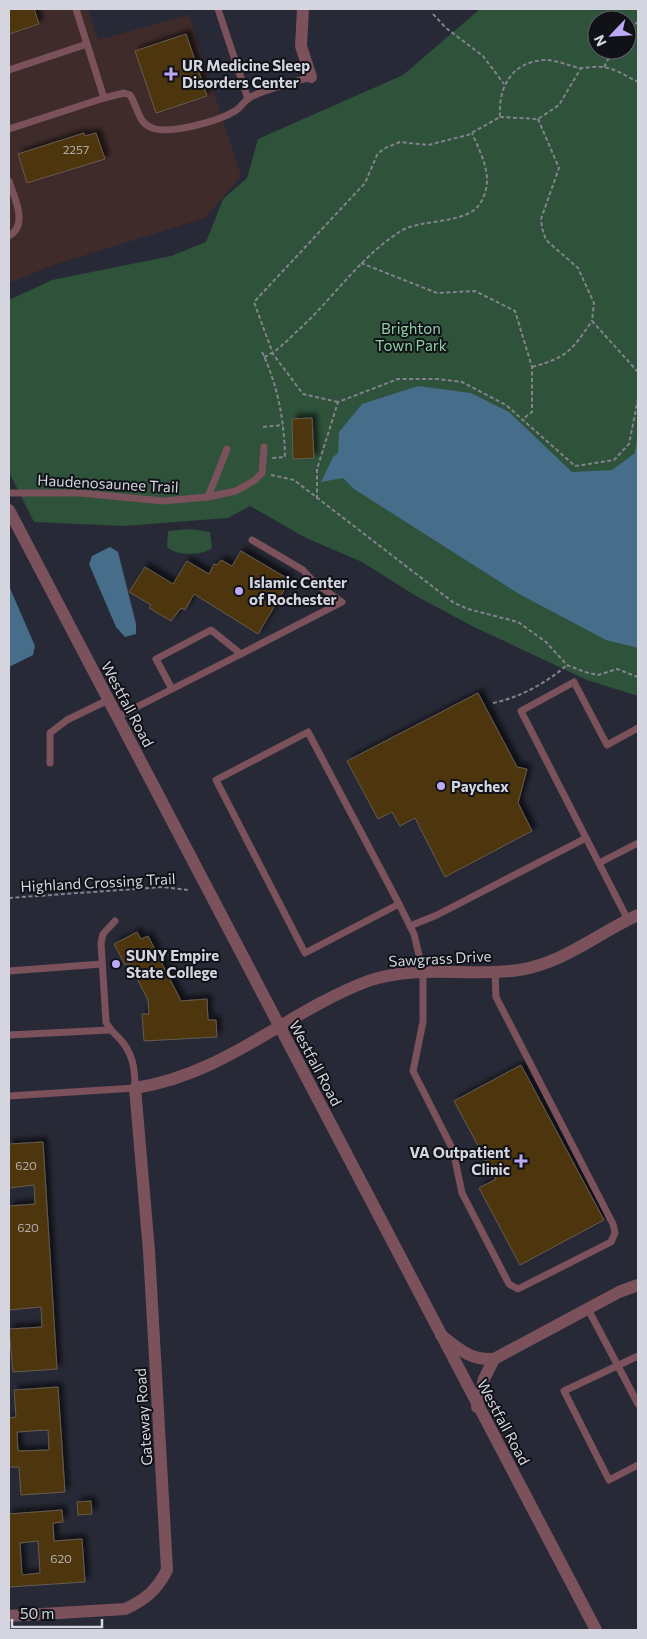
<svg xmlns="http://www.w3.org/2000/svg" width="647" height="1639" font-family="Commissioner,sans-serif">
  <defs>
    <filter id="shadow"><feDropShadow dx="4.5" dy="-4.5" stdDeviation="2.5" flood-color="#0009"/></filter>
  </defs>
  <rect width="100%" height="100%" fill="#272936"/>
  <!-- commercial -->
  <path fill="#402b2b" d="M9,9H88L98,40L189,15L241,176L205,218L50,266L9,283Z"/>
  <!-- green -->
  <g fill="#2e523a" fill-rule="evenodd">
    <path d="M480,9H638V696L587,680L472,626L416,596L362,562L306,538L250,506L228,518L124,526L34,522L9,472V300L52,280L171,256L206,242L223,199L247,178L258,139L403,75ZM597,20H627V50H597Z"/>
    <path d="M190,529L210,532L212,548C202,556 176,556 167,547L168,531Z"/>
  </g>
  <!-- water -->
  <g fill="#466d89">
    <path d="M418,386L471,393L509,412L572,472L612,470L635,453L638,433V648L606,640L519,594L354,489L343,478L321,482L333,457L338,453L339,432L362,404Z"/>
    <path d="M110,547L118,552L136,624V634L125,637L116,627L89,564L92,556Z"/>
    <path d="M9,586L35,646L33,655L9,667Z"/>
  </g>
  <!-- building -->
  <g fill="#4e340f" stroke="#665c50" fill-rule="evenodd" filter="url(#shadow)">
    <path d="M13,9H34L39,24L9,34V10Z"/>
    <path d="M186,34L207,96L156,113L135,51Z"/>
    <path d="M84,133L85,136L96,133L105,159L27,183L18,154Z"/>
    <path d="M312,418L314,458L293,459L292,419Z"/>
    <path d="M241,551L290,580L258,634L194,594L185,610L181,608L171,621L149,608L151,605L129,592L145,567L173,584L187,561L209,574L214,564L217,565L221,560L232,566Z"/>
    <path d="M478,693L517,767L527,769L518,803L532,831L445,877L415,818L400,826L392,812L378,819L347,761Z"/>
    <path d="M137,932L141,939L148,936L181,1001L207,999L208,1020H216L217,1037L144,1041L142,1014H149L148,1000L129,963L125,965L114,944Z"/>
    <path d="M521,1065L604,1220L520,1265L479,1188L496,1179L454,1101Z"/>
    <path d="M43,1142L57,1369L13,1372L9,1329L42,1327L41,1307L9,1310V1206L35,1204L34,1185L9,1188V1144Z"/>
    <path d="M58,1387L65,1492L21,1495L19,1467H9V1418L16,1417L14,1390ZM48,1430L49,1450L18,1451L17,1432Z"/>
    <path d="M91,1501L92,1514L78,1515L77,1502Z"/>
    <path d="M62,1510L63,1522L53,1523L54,1541L82,1539L85,1582L9,1587V1514ZM38,1541L40,1573L22,1575L20,1543Z"/>
  </g>
  <g fill="none" stroke-linecap="round" stroke-linejoin="round">
    <!-- path -->
    <g stroke="#82838e" stroke-width="2" stroke-dasharray="4 2.5" stroke-linecap="butt">
      <path d="M433,14L446,28L483,56L504,84"/>
      <path d="M627,34L638,21"/>
      <path d="M604,67L613,50"/>
      <path d="M500,117L538,119L559,105L581,68"/>
      <path d="M538,119L559,168L541,219L542,228L546,240L578,268L594,303L592,321"/>
      <path d="M361,263L437,293L475,291L515,311L532,367V412L523,419"/>
      <path d="M262,352C278,386 284,419 285,457L272,458"/>
      <path d="M264,357C276,352 285,343 294,334C331,302 358,258 401,231C420,219 466,224 479,205C496,181 482,156 472,133"/>
      <path d="M532,367C568,357 571,351 592,321L638,372"/>
      <path d="M338,402L303,394L273,354L254,302L365,183L377,155L383,149L400,142L428,145L468,135L500,117C498,87 512,61 546,60C557,60 569,66 580,68C587,68 595,66 603,67C614,68 628,77 638,82"/>
      <path d="M263,427L283,425"/>
      <path d="M271,475L294,480L454,603L468,609L518,622L546,642L567,665L585,672L598,675L617,669L638,677"/>
      <path d="M317,499V469L338,402L398,379H438L462,382L506,405L575,466L614,460L629,444L638,399"/>
      <path d="M493,703C521,697 546,683 567,665"/>
      <path d="M9,898L163,887L189,890"/>
    </g>
    <!-- service -->
    <g stroke="#7b525b" stroke-width="7">
      <path d="M76,9L87,44"/>
      <path d="M218,9L248,99"/>
      <path d="M9,70L87,44L104,98L124,93L130,95C137,105 138,122 150,127C167,136 219,121 235,111C241,108 244,101 249,98C262,90 295,82 311,77"/>
      <path d="M9,129L104,98"/>
      <path d="M9,181C14,197 29,225 9,236"/>
      <path d="M9,493H80L163,501L208,497L236,491L255,480L262,473L264,447"/>
      <path d="M208,497L227,449"/>
      <path d="M241,654L342,602L315,583L303,570L252,540"/>
      <path d="M117,717L241,654L211,630L156,659L172,689"/>
      <path d="M50,763V733L67,720L108,700"/>
      <path d="M599,863L638,843"/>
      <path d="M399,904L305,953L216,780L308,732L399,904L414,934L423,972V1022L413,1071L453,1150L462,1193L509,1284L518,1289L611,1242L615,1233L613,1224L496,997L495,972"/>
      <path d="M628,920L521,711L574,682L607,745L638,728"/>
      <path d="M410,926L437,915L586,838"/>
      <path d="M9,971L102,964"/>
      <path d="M9,1035L110,1030"/>
      <path d="M9,1096L135,1088C135,1068 133,1053 119,1038C114,1033 110,1030 106,1022L101,943L103,934L115,921"/>
      <path d="M588,1309L638,1404"/>
      <path d="M638,1356L564,1391L609,1480L638,1465"/>
    </g>
    <!-- minor -->
    <g stroke="#7b525b" stroke-width="12">
      <path d="M303,9L301,46L311,77"/>
      <path d="M441,1335C460,1350 470,1360 494,1359L619,1292L638,1285"/>
      <path d="M477,1407L484,1379L494,1359"/>
      <path d="M9,1616L125,1609C145,1600 157,1590 167,1570L149,1251L135,1088C226,1074 286,1012 368,981C416,964 469,977 519,970C564,963 598,933 638,915"/>
    </g>
    <!-- tertiary -->
    <path stroke="#7b525b" stroke-width="12" d="M9,510L596,1630"/>
  </g>
  <!-- markers -->
  <g fill="#bcaaf6" stroke="#111218" stroke-width="2">
    <path d="M168.5 66.5h5v5h5v5h-5v5h-5v-5h-5v-5h5z"/>
    <circle cx="239" cy="591" r="5"/>
    <circle cx="441" cy="786" r="5"/>
    <circle cx="116" cy="964" r="5"/>
    <path d="M518.5 1153.5h5v5h5v5h-5v5h-5v-5h-5v-5h5z"/>
  </g>
  <g text-anchor="middle" dominant-baseline="central" stroke-width="4" stroke-linejoin="round" paint-order="stroke">
    <!-- number labels -->
    <g font-size="12" fill="#b2adaa">
      <text x="76" y="149">2257</text>
      <text x="26" y="1165">620</text>
      <text x="28" y="1227">620</text>
      <text x="61" y="1558">620</text>
    </g>
    <!-- poi labels -->
    <g font-size="15" font-weight="bold" fill="#d4d5de" stroke="#111218" text-anchor="start">
      <text x="182" y="65">UR Medicine Sleep<tspan x="182" dy="17">Disorders Center</tspan></text>
      <text x="249" y="582">Islamic Center<tspan x="249" dy="17">of Rochester</tspan></text>
      <text x="451" y="786">Paychex</text>
      <text x="126" y="955">SUNY Empire<tspan x="126" dy="17">State College</tspan></text>
      <text x="510" y="1152" text-anchor="end">VA Outpatient<tspan x="510" dy="17">Clinic</tspan></text>
    </g>
    <!-- park labels -->
    <g font-size="15" fill="#8fd1a5" stroke="#111218">
      <text x="411" y="328">Brighton<tspan x="411" dy="17">Town Park</tspan></text>
    </g>
    <!-- street labels -->
    <g font-size="15" fill="#d4d5de" stroke="#111218">
      <text transform="translate(108 483) rotate(3)">Haudenosaunee Trail</text>
      <text transform="translate(128 704) rotate(62)">Westfall Road</text>
      <text transform="translate(98 882) rotate(-3)">Highland Crossing Trail</text>
      <text transform="translate(440 958) rotate(-3)">Sawgrass Drive</text>
      <text transform="translate(316 1063) rotate(62)">Westfall Road</text>
      <text transform="translate(143 1417) rotate(-94)">Gateway Road</text>
      <text transform="translate(504 1422) rotate(62)">Westfall Road</text>
    </g>
  </g>
  <!-- border -->
  <rect width="647" height="1639" fill="none" stroke="#d4d5de" stroke-width="20"/>
  <!-- north arrow -->
  <g transform="translate(612 35) rotate(245)"><circle r="24" fill="#111218" stroke="#5f6067"/>
  <path d="M0-4L9 19L0 12L-9 19Z" fill="#bcaaf6"/>
  <text y="-8" font-size="14" font-weight="bold" text-anchor="middle" fill="#d4d5de">N</text>
  </g>
  <!-- scale -->
  <path d="M12 1619v8h90v-8" fill="none" stroke="#d4d5de" stroke-width="2.5"/>
  <text x="20" y="1619" font-size="15" fill="#d4d5de" stroke="#111218" stroke-width="4" paint-order="stroke">50 m</text>
</svg>
